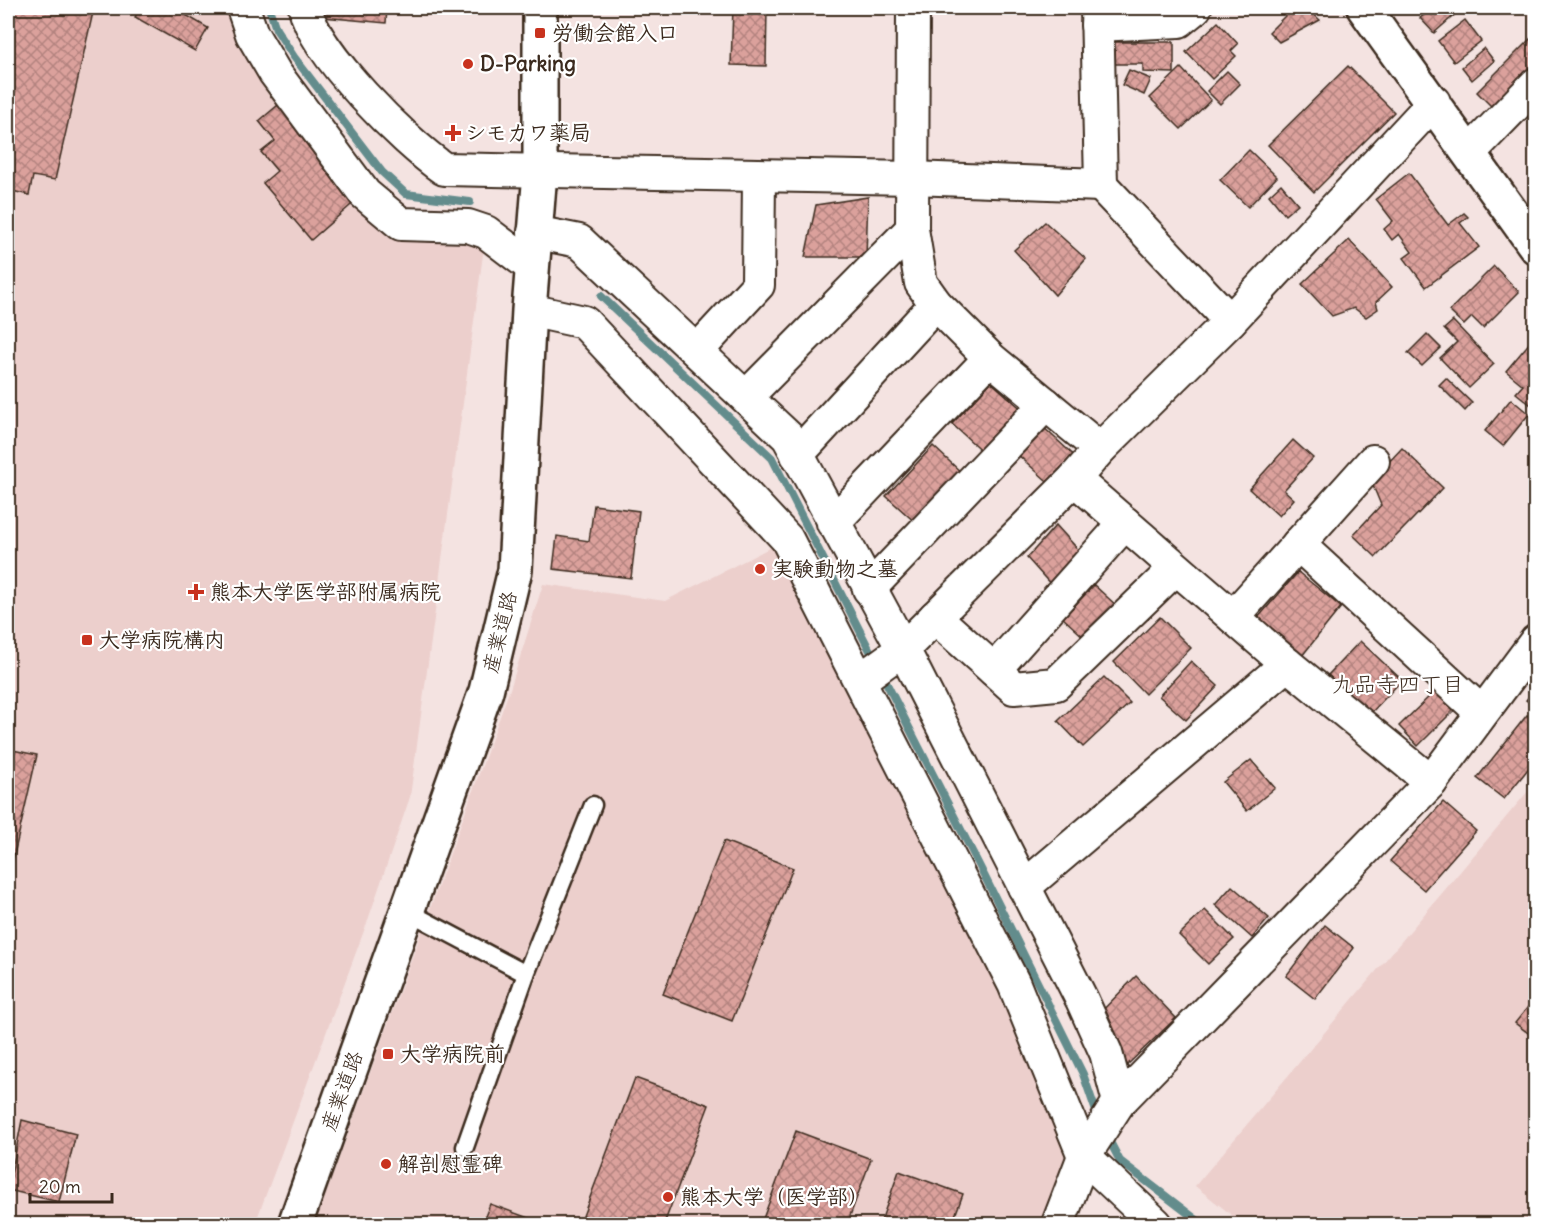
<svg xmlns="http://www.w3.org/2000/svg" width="1543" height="1232" viewBox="0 0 1543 1232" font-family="Delius,'Klee One',sans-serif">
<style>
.built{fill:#eccfcc}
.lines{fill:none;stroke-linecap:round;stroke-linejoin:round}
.stream{stroke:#638c8c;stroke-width:8}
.building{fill:url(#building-cross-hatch);stroke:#3b2a1e;stroke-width:1.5}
.lane-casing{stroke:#3b2a1e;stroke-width:21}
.street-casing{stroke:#3b2a1e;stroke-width:36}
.secondary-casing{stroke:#3b2a1e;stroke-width:38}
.lane{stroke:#fff;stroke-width:16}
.street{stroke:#fff;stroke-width:32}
.secondary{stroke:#fff;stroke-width:33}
.poi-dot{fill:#c8321e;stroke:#fff;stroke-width:2}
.labels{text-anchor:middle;stroke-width:4.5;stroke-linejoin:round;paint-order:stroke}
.poi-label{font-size:21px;font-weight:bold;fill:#3b2a1e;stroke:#fff;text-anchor:start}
.street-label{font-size:21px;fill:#3b2a1e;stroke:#fff}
.neighbourhood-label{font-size:22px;fill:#3b2a1e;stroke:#fff}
</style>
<defs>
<pattern id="building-cross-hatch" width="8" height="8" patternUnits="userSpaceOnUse" patternTransform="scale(1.5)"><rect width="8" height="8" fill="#dba19c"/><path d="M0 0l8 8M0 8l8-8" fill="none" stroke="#b3837f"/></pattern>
</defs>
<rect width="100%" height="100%" fill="#f4e3e1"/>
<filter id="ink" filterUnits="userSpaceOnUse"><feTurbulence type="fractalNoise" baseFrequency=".0167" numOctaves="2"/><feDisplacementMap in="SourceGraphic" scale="12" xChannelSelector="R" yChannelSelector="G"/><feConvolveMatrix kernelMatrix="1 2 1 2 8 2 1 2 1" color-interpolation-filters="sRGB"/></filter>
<g filter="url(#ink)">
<g class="built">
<path d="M8 8H243L401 224 486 232 410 797 368 920 255 1224H8Z"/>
<path d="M787 539 1084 1156 1055 1224H315L510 689 543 584 665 601Z"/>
<path d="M1535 783V1224H1243L1195 1186Z"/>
</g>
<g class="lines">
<g class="stream">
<path d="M269 8 276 29 294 57 382 172 406 194 470 202"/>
<path d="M601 296 772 458 980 867 1083 1074 1099 1120"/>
<path d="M1106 1134 1120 1161 1202 1224"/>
</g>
</g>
<g class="building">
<path d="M8 8H94L55 180 33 176 29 195 8 190Z"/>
<path d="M140 8H174L208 28 195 51 135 17Z"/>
<path d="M310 8H387L386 23 312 16Z"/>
<path d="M733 8H767L766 66 731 65Z"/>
<path d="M1293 8H1307L1320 20 1279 42 1269 32Z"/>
<path d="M1432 8H1455L1459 11 1434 33 1420 18Z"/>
<path d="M1465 20 1481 41 1454 62 1438 41Z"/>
<path d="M1218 22 1238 44 1231 51 1236 56 1212 79 1186 52Z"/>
<path d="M1536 33V73L1497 112 1477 92Z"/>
<path d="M1113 42H1174V73L1143 72V64H1112Z"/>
<path d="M1484 48 1494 61 1472 80 1462 67Z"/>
<path d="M1348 66 1394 112 1314 192 1268 145Z"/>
<path d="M1181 68 1211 100 1181 129 1150 98Z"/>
<path d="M1129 70 1151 79 1144 95 1122 85Z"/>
<path d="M1227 71 1240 84 1220 104 1207 91Z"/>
<path d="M278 105 358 199 311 240 263 183 277 171 261 152 275 141 259 121Z"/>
<path d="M1249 150 1277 177 1248 207 1220 180Z"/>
<path d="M1409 173 1448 225 1464 213 1468 217 1460 223 1479 247 1426 287 1404 258 1412 252 1399 234 1392 240 1384 229 1393 221 1376 199Z"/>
<path d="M1281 184 1298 204 1285 215 1269 195Z"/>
<path d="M868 197 866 257H805L816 205Z"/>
<path d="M1045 222 1086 259 1055 295 1014 250Z"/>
<path d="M1349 240 1392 287 1376 302 1378 309 1366 317 1354 308 1332 316 1302 284Z"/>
<path d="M1494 266 1519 292 1483 328 1472 317 1464 325 1449 311Z"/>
<path d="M1453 321 1494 364 1469 388 1440 358 1457 342 1444 329Z"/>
<path d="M1427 334 1441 348 1422 366 1408 353Z"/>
<path d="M1536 335V400L1531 405 1516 393 1523 385 1506 371Z"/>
<path d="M1446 378 1472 403 1465 411 1439 385Z"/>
<path d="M991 382 1025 412 986 455 952 424Z"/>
<path d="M1511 399 1529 414 1503 446 1485 431Z"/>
<path d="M1042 426 1080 461 1056 489 1017 454Z"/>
<path d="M1293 440 1313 458 1284 490 1294 499 1279 516 1249 489Z"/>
<path d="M933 446 964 475 918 525 886 496Z"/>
<path d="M1402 448 1443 488 1376 557 1353 535 1381 505 1371 481Z"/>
<path d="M594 505 639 511 631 578 553 569 557 536 589 541Z"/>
<path d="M1056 525 1084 556 1052 586 1027 558Z"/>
<path d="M1298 572 1341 607 1302 656 1256 620Z"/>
<path d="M1094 585 1118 607 1087 640 1063 618Z"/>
<path d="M1160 617 1191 648 1145 694 1114 662Z"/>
<path d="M1360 641 1402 680 1370 714 1328 675Z"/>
<path d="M1191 661 1218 686 1186 720 1159 696Z"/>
<path d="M1104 677 1130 703 1083 747 1058 721Z"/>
<path d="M1536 688V707L1526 700Z"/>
<path d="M1435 691 1454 710 1418 746 1399 726Z"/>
<path d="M1527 715 1536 719V736L1533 739 1536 741V759L1504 799 1477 778Z"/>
<path d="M8 749 37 755 8 881Z"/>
<path d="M1251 760 1275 788 1247 811 1223 782Z"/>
<path d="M1443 802 1476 831 1424 890 1390 861Z"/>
<path d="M724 841 793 868 732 1021 663 994Z"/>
<path d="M1232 886 1269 918 1252 938 1215 905Z"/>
<path d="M1205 910 1234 939 1208 964 1179 935Z"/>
<path d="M1325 925 1354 948 1315 999 1286 976Z"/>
<path d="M1136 976 1176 1018 1125 1067 1099 1014Z"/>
<path d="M1536 997V1039L1515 1023Z"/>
<path d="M635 1078 709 1105 664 1224H606L583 1216Z"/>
<path d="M22 1120 76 1134 59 1202 8 1190Z"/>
<path d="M796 1131 871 1159 847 1224H761Z"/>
<path d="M899 1171 963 1194 952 1224H880Z"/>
<path d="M490 1204 545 1224H482Z"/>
</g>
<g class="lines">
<g class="lane-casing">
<g id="lane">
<path d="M407 911 526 974 593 805"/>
<path d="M465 1147 526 974"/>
</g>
</g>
<g class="street-casing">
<g id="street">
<path d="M243 8 252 34 275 73 365 194 401 224 468 226 486 232 532 267"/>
<path d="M305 8C316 55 404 141 444 169L912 178 1101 185"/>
<path d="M913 8 912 229 921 283 936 304 990 358 1100 449"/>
<path d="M1097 8 1101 185 1230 321"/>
<path d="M1097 25 1179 21 1195 8"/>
<path d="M1469 153 1536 84"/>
<path d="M534 232 579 241 788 437 903 649 1082 1000 1106 1053 1119 1102"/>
<path d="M529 310 584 322 787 539 1014 984 1084 1156 1156 1224"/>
<path d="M697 351 758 285 759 176"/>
<path d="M746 397 912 229"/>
<path d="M797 455 936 304"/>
<path d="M1074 479 1287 664 1431 782"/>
<path d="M833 523 990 358"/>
<path d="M1298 544 1481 712"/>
<path d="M869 589 1046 404"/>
<path d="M935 617 1014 688 1056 684 1176 568"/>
<path d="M1233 617 1373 461"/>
<path d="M994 670 1125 523"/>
<path d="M860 680 903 649 1074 479 1100 449 1230 321 1434 102"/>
<path d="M1024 887 1287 664"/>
<path d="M1058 1224 1084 1156 1119 1102 1431 782 1536 641"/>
</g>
</g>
<g class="secondary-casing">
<g id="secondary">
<path d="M1364 8 1536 247"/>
<path d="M295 1224 486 691 515 570 529 310 540 172V8"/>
</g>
</g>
<use href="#lane" class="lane"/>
<use href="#street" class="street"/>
<use href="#secondary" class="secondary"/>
</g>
</g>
<g class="poi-dot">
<rect x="534" y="27" width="12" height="12" rx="3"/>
<circle cx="468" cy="64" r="6"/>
<path d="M450 124h6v6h6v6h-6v6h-6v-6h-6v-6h6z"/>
<circle cx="760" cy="569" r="6"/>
<path d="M193 583h6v6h6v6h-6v6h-6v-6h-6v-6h6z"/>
<rect x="81" y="634" width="12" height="12" rx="3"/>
<rect x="382" y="1048" width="12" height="12" rx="3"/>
<circle cx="386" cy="1164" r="6"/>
<circle cx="668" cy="1197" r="6"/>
</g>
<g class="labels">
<g class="poi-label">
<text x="552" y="40">労働会館入口</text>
<text x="480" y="71">D-Parking</text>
<text x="465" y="140">シモカワ薬局</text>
<text x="772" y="576">実験動物之墓</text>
<text x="210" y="599">熊本大学医学部附属病院</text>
<text x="99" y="647">大学病院構内</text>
<text x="400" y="1061">大学病院前</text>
<text x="398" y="1171">解剖慰霊碑</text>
<text x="680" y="1204">熊本大学（医学部）</text>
</g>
<g class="street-label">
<text transform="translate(500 632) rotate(-76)" y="7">産業道路</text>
<text transform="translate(342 1091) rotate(-70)" y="7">産業道路</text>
</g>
<g class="neighbourhood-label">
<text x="1398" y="692">九品寺四丁目</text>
</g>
</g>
<rect width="1543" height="1232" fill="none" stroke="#fff" stroke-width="30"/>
<rect x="15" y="15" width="1513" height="1202" fill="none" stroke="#3b2a1e" stroke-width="2" filter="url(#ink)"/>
<path d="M30 1193v9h82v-9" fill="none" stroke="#3b2a1e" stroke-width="3"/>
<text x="39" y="1193" font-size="18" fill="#3b2a1e" stroke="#ffffff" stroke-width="4.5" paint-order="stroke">20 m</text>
</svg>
